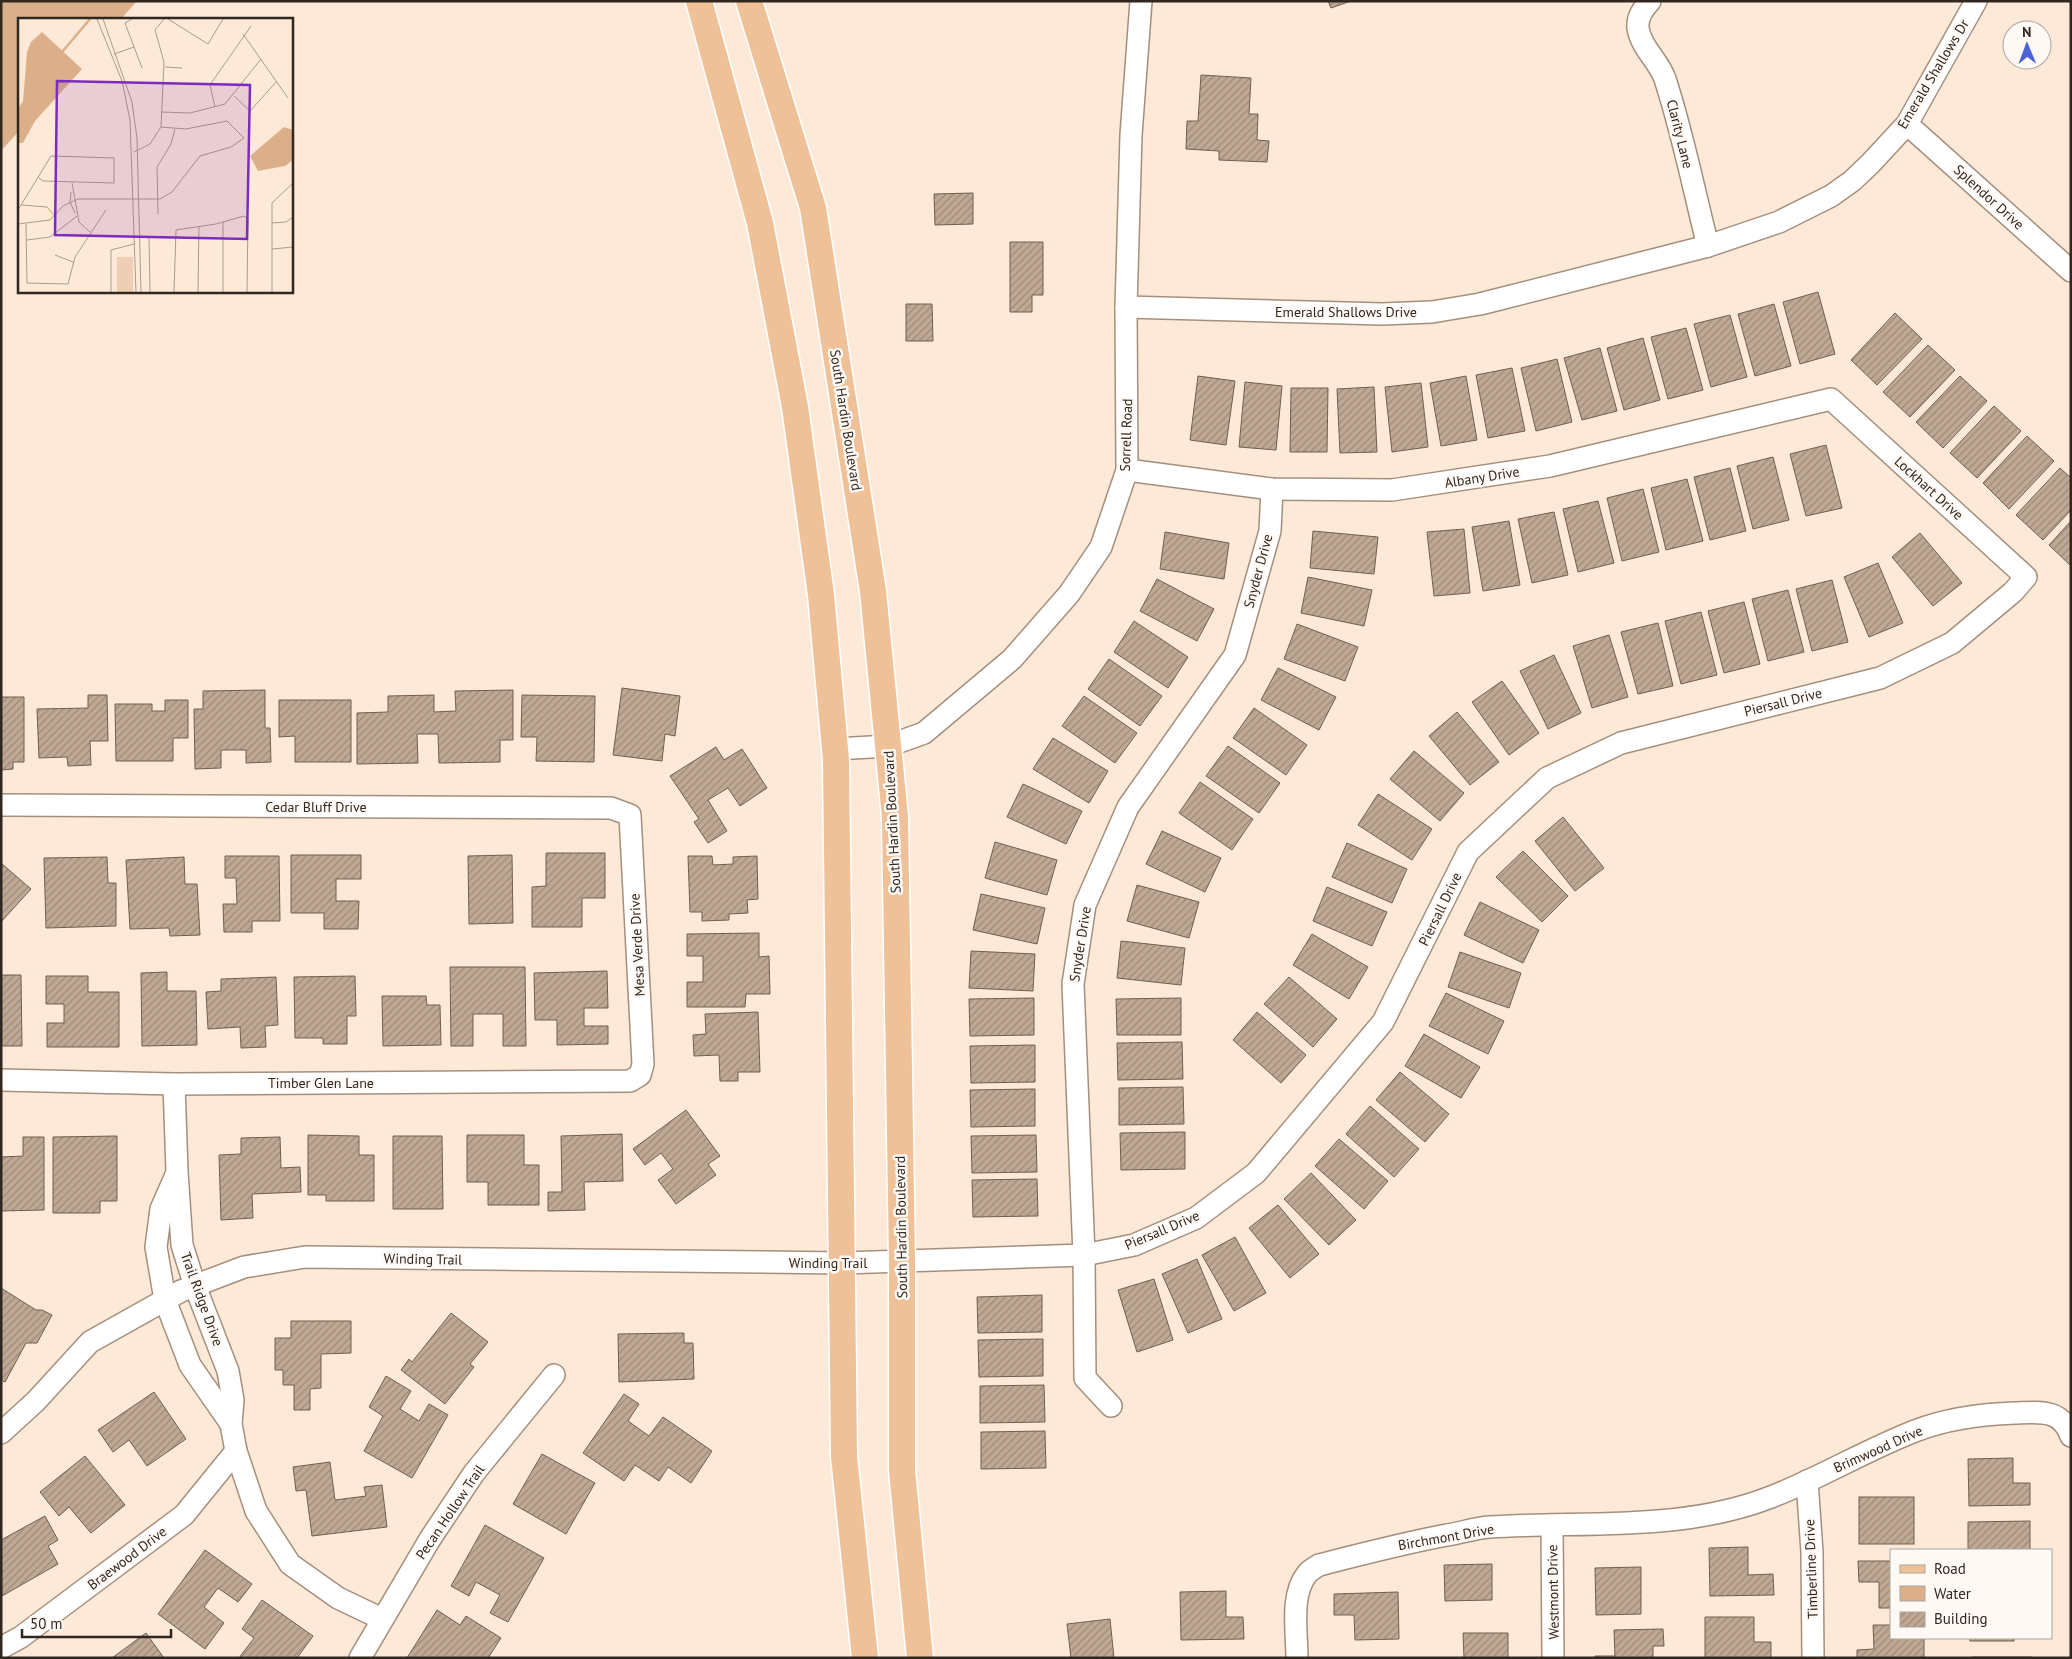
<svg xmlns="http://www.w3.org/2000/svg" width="2072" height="1659" viewBox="0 0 2072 1659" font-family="'PT Sans',sans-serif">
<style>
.water{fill:#dcaf8b}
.building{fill:url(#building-hatch);stroke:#735e4c}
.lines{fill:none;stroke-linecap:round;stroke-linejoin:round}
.minor-casing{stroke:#a68e7c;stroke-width:24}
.major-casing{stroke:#fff;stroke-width:29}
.minor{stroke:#fff;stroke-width:21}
.major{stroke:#efc198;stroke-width:26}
.labels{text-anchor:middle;stroke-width:5;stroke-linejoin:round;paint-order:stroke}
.street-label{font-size:14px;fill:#30271f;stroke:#fef9f5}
.inset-river{fill:none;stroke:#dcaf8b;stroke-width:2.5}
.inset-road{fill:none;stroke:#ab9b8e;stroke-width:1}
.view{fill:#7b2cbf;fill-opacity:0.15;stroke:#7b2cbf;stroke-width:2.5}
.inset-edge{fill:none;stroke:#30271f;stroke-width:2.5}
</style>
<defs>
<pattern id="building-hatch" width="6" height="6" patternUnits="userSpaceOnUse" patternTransform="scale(1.25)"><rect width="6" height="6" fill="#c0a895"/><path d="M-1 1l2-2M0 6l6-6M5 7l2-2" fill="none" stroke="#9c8979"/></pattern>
</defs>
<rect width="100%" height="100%" fill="#fde9d8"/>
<path class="water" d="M1 1H137L121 19H19V131L1 151Z"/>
<g class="building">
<path d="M1328 1H1351L1331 8Z"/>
<path d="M1201 75 1251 78 1249 114H1258L1257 140 1269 141 1267 162 1219 160V151L1186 149 1187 121H1198Z"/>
<path d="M973 193V224L935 225 934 194Z"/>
<path d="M1010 242H1043V295H1032V312H1010Z"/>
<path d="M1818 292 1835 354 1800 364 1783 302Z"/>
<path d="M906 304H932L933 341H906Z"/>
<path d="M1774 304 1791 366 1755 376 1738 314Z"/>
<path d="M1895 313 1922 339 1877 385 1851 360Z"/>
<path d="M1730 315 1747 377 1711 387 1694 324Z"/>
<path d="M1686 328 1703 390 1668 399 1651 337Z"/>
<path d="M1643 338 1660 400 1624 410 1607 348Z"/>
<path d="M1928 345 1955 370 1910 417 1883 392Z"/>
<path d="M1600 348 1617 411 1582 420 1564 358Z"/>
<path d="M1557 359 1572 422 1536 431 1521 368Z"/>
<path d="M1512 368 1525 431 1488 438 1476 375Z"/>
<path d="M1198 376 1235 381 1226 445 1190 440Z"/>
<path d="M1466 376 1477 440 1441 446 1430 383Z"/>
<path d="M1960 376 1987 401 1943 448 1916 422Z"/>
<path d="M1245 382 1282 386 1276 450 1239 447Z"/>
<path d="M1421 383 1428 447 1392 452 1385 387Z"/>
<path d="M1374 387 1377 452 1340 453 1337 389Z"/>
<path d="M1291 388H1328L1327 452H1290Z"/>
<path d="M1994 406 2021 431 1977 478 1950 453Z"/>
<path d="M2027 436 2054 461 2009 509 1983 483Z"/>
<path d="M1826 445 1842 508 1806 516 1790 454Z"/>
<path d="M1773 457 1789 520 1753 529 1737 466Z"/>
<path d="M1730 468 1746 531 1710 540 1694 477Z"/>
<path d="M2060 468 2071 478V510L2043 540 2016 515Z"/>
<path d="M1687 479 1703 541 1666 550 1651 488Z"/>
<path d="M1643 489 1659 552 1622 561 1607 498Z"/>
<path d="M1598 501 1614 563 1578 572 1563 509Z"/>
<path d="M1554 512 1568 575 1532 583 1518 519Z"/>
<path d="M1509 521 1520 585 1483 591 1472 527Z"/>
<path d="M2071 521V566L2049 545Z"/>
<path d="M1464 529 1470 593 1434 596 1427 532Z"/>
<path d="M1313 531 1378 537 1374 574 1310 568Z"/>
<path d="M1165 532 1229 543 1224 579 1160 569Z"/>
<path d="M1920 533 1962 583 1933 606 1892 557Z"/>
<path d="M1878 563 1903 623 1869 637 1844 577Z"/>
<path d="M1308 577 1372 590 1364 626 1301 613Z"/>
<path d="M1157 579 1214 609 1197 641 1140 611Z"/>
<path d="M1832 580 1848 642 1812 651 1796 589Z"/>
<path d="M1788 590 1804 652 1768 661 1752 599Z"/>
<path d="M1744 602 1760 664 1724 673 1708 611Z"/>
<path d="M1701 612 1717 675 1681 684 1665 621Z"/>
<path d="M1134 621 1188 657 1168 688 1114 652Z"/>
<path d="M1658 623 1673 686 1638 694 1621 632Z"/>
<path d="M1297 624 1358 647 1345 681 1284 659Z"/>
<path d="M1609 635 1628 697 1592 708 1573 646Z"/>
<path d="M1554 655 1581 713 1548 729 1520 671Z"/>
<path d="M1109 659 1162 696 1140 726 1088 689Z"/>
<path d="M1278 668 1336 697 1319 730 1261 700Z"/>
<path d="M1502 681 1539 733 1509 755 1472 702Z"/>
<path d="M622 688 680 696 675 736 665 734 662 761 613 755Z"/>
<path d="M265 690V728H270L271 762 246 763V750H221V768L195 769 194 709H203V691Z"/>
<path d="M513 690V740H500V762L439 763 438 734H417L418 763 357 764V713L388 712V696L434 695V712L456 711 455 691Z"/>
<path d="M88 695H107L108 741H90L91 765 68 766 67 757 39 758 37 709 88 708Z"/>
<path d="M522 695 595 696 594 762 536 761 537 737H521Z"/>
<path d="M1084 696 1137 733 1115 763 1062 726Z"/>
<path d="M1 697H24V762H13V769L1 770Z"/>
<path d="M165 700H188V738H173V761H116L115 704H152V711H165Z"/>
<path d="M279 700H351V762H295V736L279 737Z"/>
<path d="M1254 708 1307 745 1286 775 1233 738Z"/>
<path d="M1457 712 1499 762 1470 785 1429 736Z"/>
<path d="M1053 738 1108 771 1089 803 1033 769Z"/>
<path d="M1228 746 1280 783 1259 813 1206 776Z"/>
<path d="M716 747 724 760 742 749 767 788 740 806 728 788 708 800 727 831 708 843 694 822 699 819 670 776Z"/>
<path d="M1414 751 1464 793 1440 821 1390 779Z"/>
<path d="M1200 782 1253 819 1232 850 1179 813Z"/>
<path d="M1023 784 1082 811 1066 844 1007 817Z"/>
<path d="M1378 794 1432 829 1412 860 1358 825Z"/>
<path d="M1563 817 1604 868 1575 891 1535 841Z"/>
<path d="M1162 831 1221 858 1205 892 1146 864Z"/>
<path d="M995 842 1057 860 1047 895 985 878Z"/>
<path d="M1347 843 1407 869 1392 903 1332 877Z"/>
<path d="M1523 851 1568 896 1542 922 1496 877Z"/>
<path d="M546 853H605V898H582V927H532V887L546 886Z"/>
<path d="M291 855H361V879H336V901H359L358 929H324V913H291Z"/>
<path d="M512 855 513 923 469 924 468 856Z"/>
<path d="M225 856H279L280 921H252V932H224L223 904H237L236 878H225Z"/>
<path d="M688 856H712L713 865 733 864V857L757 856 758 899 747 900 748 913 729 914V920L702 921V912H690Z"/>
<path d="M107 857 108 883H116V926L46 928 44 858Z"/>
<path d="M184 857 185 884H197L200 935 170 936 169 928 130 929 126 860Z"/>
<path d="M1 863 31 889 1 922Z"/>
<path d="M1137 885 1199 902 1189 938 1127 921Z"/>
<path d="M1327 887 1387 912 1372 946 1313 921Z"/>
<path d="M981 894 1045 908 1037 944 973 930Z"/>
<path d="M1480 902 1539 930 1523 963 1464 935Z"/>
<path d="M759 933V957L769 956 770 994H746L745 1007H687V982H703V956H687V934Z"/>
<path d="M1312 934 1368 967 1349 999 1293 965Z"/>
<path d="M1121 941 1185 948 1181 985 1117 978Z"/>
<path d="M971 951 1035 954 1033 991 969 988Z"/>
<path d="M1460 952 1521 973 1509 1008 1448 987Z"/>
<path d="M450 967H525L526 1046H503V1014H473V1046H451Z"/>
<path d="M607 971 608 1008H584V1026H608V1044L557 1045V1020H535L534 973Z"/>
<path d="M167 972V991H196L197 1045 142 1046 141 973Z"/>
<path d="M1 975H21L22 1046H1Z"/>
<path d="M46 976H88V992H119V1047H47V1023H64V1004H46Z"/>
<path d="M355 976 356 1016H347V1044H323V1038H295L294 977Z"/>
<path d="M276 977 278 1025 265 1026 266 1047 241 1048 240 1027 208 1029 206 992 221 991V979Z"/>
<path d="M1289 977 1337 1019 1313 1047 1264 1004Z"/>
<path d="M1446 993 1504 1021 1488 1054 1429 1026Z"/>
<path d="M382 996H426L427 1005H440L441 1045 383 1046Z"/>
<path d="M1034 998V1035L970 1036 969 999Z"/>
<path d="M1181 998V1035H1117L1116 999Z"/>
<path d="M758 1012 760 1072H738V1081H720L719 1055 694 1056 693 1035 706 1034 705 1014Z"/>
<path d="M1257 1012 1306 1055 1281 1083 1233 1040Z"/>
<path d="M1424 1034 1480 1067 1461 1098 1405 1066Z"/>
<path d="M1182 1042 1183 1079 1118 1080 1117 1043Z"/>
<path d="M1035 1045V1082L971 1083 970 1046Z"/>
<path d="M1400 1072 1449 1114 1425 1142 1376 1100Z"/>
<path d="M1183 1087 1184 1124 1119 1125V1088Z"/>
<path d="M1035 1089V1126L971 1127 970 1090Z"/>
<path d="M1370 1106 1419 1149 1394 1177 1346 1134Z"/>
<path d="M686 1110 720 1156 708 1164 716 1175 676 1204 658 1180 673 1169 661 1153 645 1165 633 1149Z"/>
<path d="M1185 1132V1169L1121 1170 1120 1133Z"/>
<path d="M622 1134 623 1181 584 1182 585 1210 548 1211V1192H562L561 1136Z"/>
<path d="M308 1135 359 1136V1155H374V1201H326V1195H308Z"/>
<path d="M467 1135H524V1165H539V1205H488V1182H467Z"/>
<path d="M1036 1135 1037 1172 972 1173 971 1136Z"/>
<path d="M117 1136V1201H100V1213H53V1137Z"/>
<path d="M393 1136H442L443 1209H393Z"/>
<path d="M23 1137H44V1210L1 1211V1157L23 1156Z"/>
<path d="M280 1137 281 1168 300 1167 301 1192 252 1194 253 1218 221 1220 219 1155 241 1154V1138Z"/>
<path d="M1339 1139 1388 1181 1364 1209 1315 1166Z"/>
<path d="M1311 1173 1356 1220 1329 1245 1284 1199Z"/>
<path d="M1037 1179 1038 1216 973 1217 972 1180Z"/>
<path d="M1278 1205 1319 1254 1290 1278 1249 1228Z"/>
<path d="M1235 1237 1266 1293 1234 1311 1202 1255Z"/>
<path d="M1197 1259 1222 1319 1188 1333 1162 1274Z"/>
<path d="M1154 1279 1173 1340 1137 1352 1118 1290Z"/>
<path d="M1 1288 36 1310H42L52 1315 37 1343H26L5 1382 1 1380Z"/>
<path d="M1042 1295V1332L978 1333 977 1297Z"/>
<path d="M451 1313 488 1342 470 1364 474 1367 445 1404 401 1370 409 1359 412 1362Z"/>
<path d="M291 1321H351V1353L321 1354V1388L310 1389V1410H294V1385H283V1370H275V1338H291Z"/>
<path d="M684 1333V1343H693L694 1379 619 1382 618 1334Z"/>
<path d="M1043 1339V1376L979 1377 978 1340Z"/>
<path d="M386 1376 411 1391 400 1409 419 1421 429 1404 448 1415 412 1478 364 1451 383 1416 369 1407Z"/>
<path d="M1044 1385 1045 1422 980 1423V1386Z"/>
<path d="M154 1392 186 1439 147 1466 129 1440 113 1452 98 1430Z"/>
<path d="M624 1394 639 1404 628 1421 649 1436 663 1417 712 1451 691 1483 668 1467 659 1481 635 1465 624 1481 583 1453Z"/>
<path d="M1045 1431 1046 1468 981 1469V1432Z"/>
<path d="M542 1454 595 1483 566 1534 513 1504Z"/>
<path d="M85 1456 125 1505 91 1533 69 1507 59 1516 40 1492Z"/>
<path d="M2013 1458V1483H2030V1505L1969 1506 1968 1459Z"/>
<path d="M330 1462 335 1500 366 1496 364 1487 382 1485 387 1527 312 1536 306 1490 296 1491 293 1467Z"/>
<rect x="1859" y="1497" width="55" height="47"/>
<path d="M45 1516 58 1540 48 1546 58 1564 2 1596 1 1540Z"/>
<path d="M2030 1521V1550H1968V1522Z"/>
<path d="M485 1525 544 1558 508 1622 490 1613 500 1595 476 1582 469 1596 451 1586Z"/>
<path d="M1748 1547V1575L1773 1574 1774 1595 1710 1596 1709 1548Z"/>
<path d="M205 1550 252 1584 238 1602 218 1588 204 1607 224 1623 205 1649 158 1614Z"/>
<path d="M1858 1561H1891V1608H1879V1582H1859Z"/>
<path d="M1492 1564V1600L1445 1601 1444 1565Z"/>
<path d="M1641 1567V1614L1596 1615 1595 1568Z"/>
<path d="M1226 1591V1617H1243L1244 1639 1181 1640 1180 1592Z"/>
<path d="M1398 1592 1399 1639 1355 1640 1354 1615H1334V1594Z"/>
<path d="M262 1600 313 1636 297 1658H239L254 1638 242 1629Z"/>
<path d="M437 1610 460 1625 466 1616 501 1638 488 1658H407Z"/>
<path d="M1705 1617H1754V1642H1771V1658H1705Z"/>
<path d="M1110 1619 1114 1658H1071L1067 1624Z"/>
<path d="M1873 1625H1891V1638H1924V1658H1857V1650L1874 1649Z"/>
<path d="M1663 1629 1664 1646H1653V1658H1595V1656H1615L1614 1630Z"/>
<path d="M146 1633 164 1658H112Z"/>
<path d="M1463 1633H1508V1658H1464Z"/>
<rect x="1970" y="1638" width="44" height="3"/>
<rect x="1973" y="1657" width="58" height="1"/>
</g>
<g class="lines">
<g class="minor-casing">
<g id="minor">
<path d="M1650 1C1643 9 1637 17 1638 28 1641 48 1659 61 1665 79 1683 134 1694 191 1708 246"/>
<path d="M1907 124 2071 271"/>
<path d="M1126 307 1382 314 1432 312 1480 304 1708 246 1779 222 1831 196 1852 181 1870 164 1907 124 1976 1"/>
<path d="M836 749 888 746 924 733 1012 659 1069 594 1101 547 1127 470 1126 307 1131 135 1141 1"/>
<path d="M1 805 611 808 630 815 643 1064 640 1075 630 1081 174 1084 1 1080"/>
<path d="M174 1084 177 1172 182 1245 195 1286 228 1371 233 1400 231 1424 236 1451 256 1511 290 1564 338 1598 382 1619"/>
<path d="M176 1175 161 1209 156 1247 165 1300 190 1365 231 1424"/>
<path d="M1111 1406 1085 1378 1084 1255 1073 984 1085 905 1128 807 1235 655 1270 531 1272 489"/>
<path d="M1 1433 36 1401 90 1342 181 1291 244 1267 305 1257 843 1263 1084 1255 1134 1245 1196 1218 1256 1173 1383 1022 1468 852 1547 778 1621 743 1880 678 1952 643 2013 592 2026 577 1831 399 1550 466 1392 490 1272 489 1127 470"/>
<path d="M1807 1481 1812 1552 1813 1658"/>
<path d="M1552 1525 1553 1658"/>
<path d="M1 1648 21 1637 184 1515 236 1451"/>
<path d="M360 1658 430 1539 474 1473 554 1375"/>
<path d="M1297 1658C1297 1632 1290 1595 1307 1574 1310 1570 1316 1567 1319 1565 1362 1554 1404 1543 1447 1535 1461 1533 1475 1528 1489 1527 1583 1521 1682 1532 1771 1497 1820 1478 1866 1450 1915 1431 1946 1419 1982 1414 2015 1413 2041 1412 2061 1409 2071 1436"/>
</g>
</g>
<g class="major-casing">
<g id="major">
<path d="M699 1 760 223 795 407 821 595 836 760 844 1456 865 1658"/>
<path d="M749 1 813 208 873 591 895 817 902 1261V1470L920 1658"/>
</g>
</g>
<use href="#minor" class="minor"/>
<use href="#major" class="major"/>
</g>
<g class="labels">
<g class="street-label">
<text transform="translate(1933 74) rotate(-59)" y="5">Emerald Shallows Dr</text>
<text transform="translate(1680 134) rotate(76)" y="5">Clarity Lane</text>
<text transform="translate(1989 197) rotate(42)" y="5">Splendor Drive</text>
<text x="1346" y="317">Emerald Shallows Drive</text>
<text transform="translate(846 420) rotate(81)" y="5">South Hardin Boulevard</text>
<text transform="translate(1126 435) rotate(-88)" y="5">Sorrell Road</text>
<text transform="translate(1482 477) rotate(-9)" y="5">Albany Drive</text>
<text transform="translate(1929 488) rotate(42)" y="5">Lockhart Drive</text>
<text transform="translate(1258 571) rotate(-75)" y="5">Snyder Drive</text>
<text transform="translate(1783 702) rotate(-14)" y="5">Piersall Drive</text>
<text x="316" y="812">Cedar Bluff Drive</text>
<text transform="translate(892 822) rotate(-93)" y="5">South Hardin Boulevard</text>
<text transform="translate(1440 909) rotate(-64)" y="5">Piersall Drive</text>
<text transform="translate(1080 944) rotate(-81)" y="5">Snyder Drive</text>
<text transform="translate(637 945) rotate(-93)" y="5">Mesa Verde Drive</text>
<text x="321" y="1088">Timber Glen Lane</text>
<text transform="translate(901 1227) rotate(-91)" y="5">South Hardin Boulevard</text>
<text transform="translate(1162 1230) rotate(-23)" y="5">Piersall Drive</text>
<text transform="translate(423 1259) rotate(1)" y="5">Winding Trail</text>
<text x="828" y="1268">Winding Trail</text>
<text transform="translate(202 1299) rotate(70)" y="5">Trail Ridge Drive</text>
<text transform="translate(1878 1449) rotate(-24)" y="5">Brimwood Drive</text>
<text transform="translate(450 1512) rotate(-56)" y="5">Pecan Hollow Trail</text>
<text transform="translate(1446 1537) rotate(-10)" y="5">Birchmont Drive</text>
<text transform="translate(127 1558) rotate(-37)" y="5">Braewood Drive</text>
<text transform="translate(1811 1569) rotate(-92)" y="5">Timberline Drive</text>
<text transform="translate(1553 1592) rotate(-91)" y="5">Westmont Drive</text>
</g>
</g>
<g transform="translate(18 18)">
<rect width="275" height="275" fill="#fde9d8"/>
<path d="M99 239H115V274H99Z" fill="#eeceb4"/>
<path d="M24 14 64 51 17 103 5 125H0V91L5 83 9 34 13 24ZM266 109 275 112V142L267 148 240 153 232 138Z" fill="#dcaf8b"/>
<path class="inset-river" d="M44 34 72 1"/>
<path class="inset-road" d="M79 1 104 63 112 102 118 274M85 1 114 84 119 120 123 274M114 1 107 5 124 50M150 1 190 26 205 1M225 16 270 80M96 36 116 29M147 49 164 50M216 78 232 93 259 63M197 89 192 67 233 8M143 94 172 95 207 86 243 41M116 134 132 126 143 109 146 44 137 12 146 1M54 165 61 204 72 214M53 174 52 184 57 195M4 187 29 189 36 197M0 192 33 138 96 140V165L25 163 20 159M140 196 139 149 153 126 157 111M254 205 268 204 275 199M0 206 32 202 45 188 60 181H142L154 174 182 138 213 129 226 120 209 103 168 111 143 109M8 206 9 265 50 266 57 239 88 192M131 219 132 274M9 222 32 219 59 198M254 231 275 229M37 237 55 244M93 274V232L116 226M156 274 158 212 198 206 226 198 230 201 229 274M180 274 181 208M205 274V204M254 274V185L275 165"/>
<path class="view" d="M39 63 232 67 229 221 37 217Z"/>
<rect width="275" height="275" class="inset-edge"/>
</g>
<rect width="2072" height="1659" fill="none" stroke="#30271f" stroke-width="5"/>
<rect x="1890" y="1549" width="162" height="90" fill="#fef9f5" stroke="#aca59f"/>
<rect x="1900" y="1565" width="25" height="8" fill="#efc198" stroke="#aca59f"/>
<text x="1934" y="1574" font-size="15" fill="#30271f">Road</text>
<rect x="1900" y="1586" width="25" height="15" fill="#dcaf8b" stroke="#aca59f"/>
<text x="1934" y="1599" font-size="15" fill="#30271f">Water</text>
<rect x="1900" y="1612" width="25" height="15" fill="url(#building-hatch)" stroke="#aca59f"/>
<text x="1934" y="1624" font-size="15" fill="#30271f">Building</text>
<g transform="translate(2027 45) rotate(359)"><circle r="24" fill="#fef9f5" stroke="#aca59f"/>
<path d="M0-4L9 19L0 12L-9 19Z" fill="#4b62d7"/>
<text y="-8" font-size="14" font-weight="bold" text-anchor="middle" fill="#30271f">N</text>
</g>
<path d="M22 1629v8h149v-8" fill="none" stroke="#30271f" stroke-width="2.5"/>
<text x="30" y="1629" font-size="15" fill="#30271f" stroke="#fef9f5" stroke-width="4" paint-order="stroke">50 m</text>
</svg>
